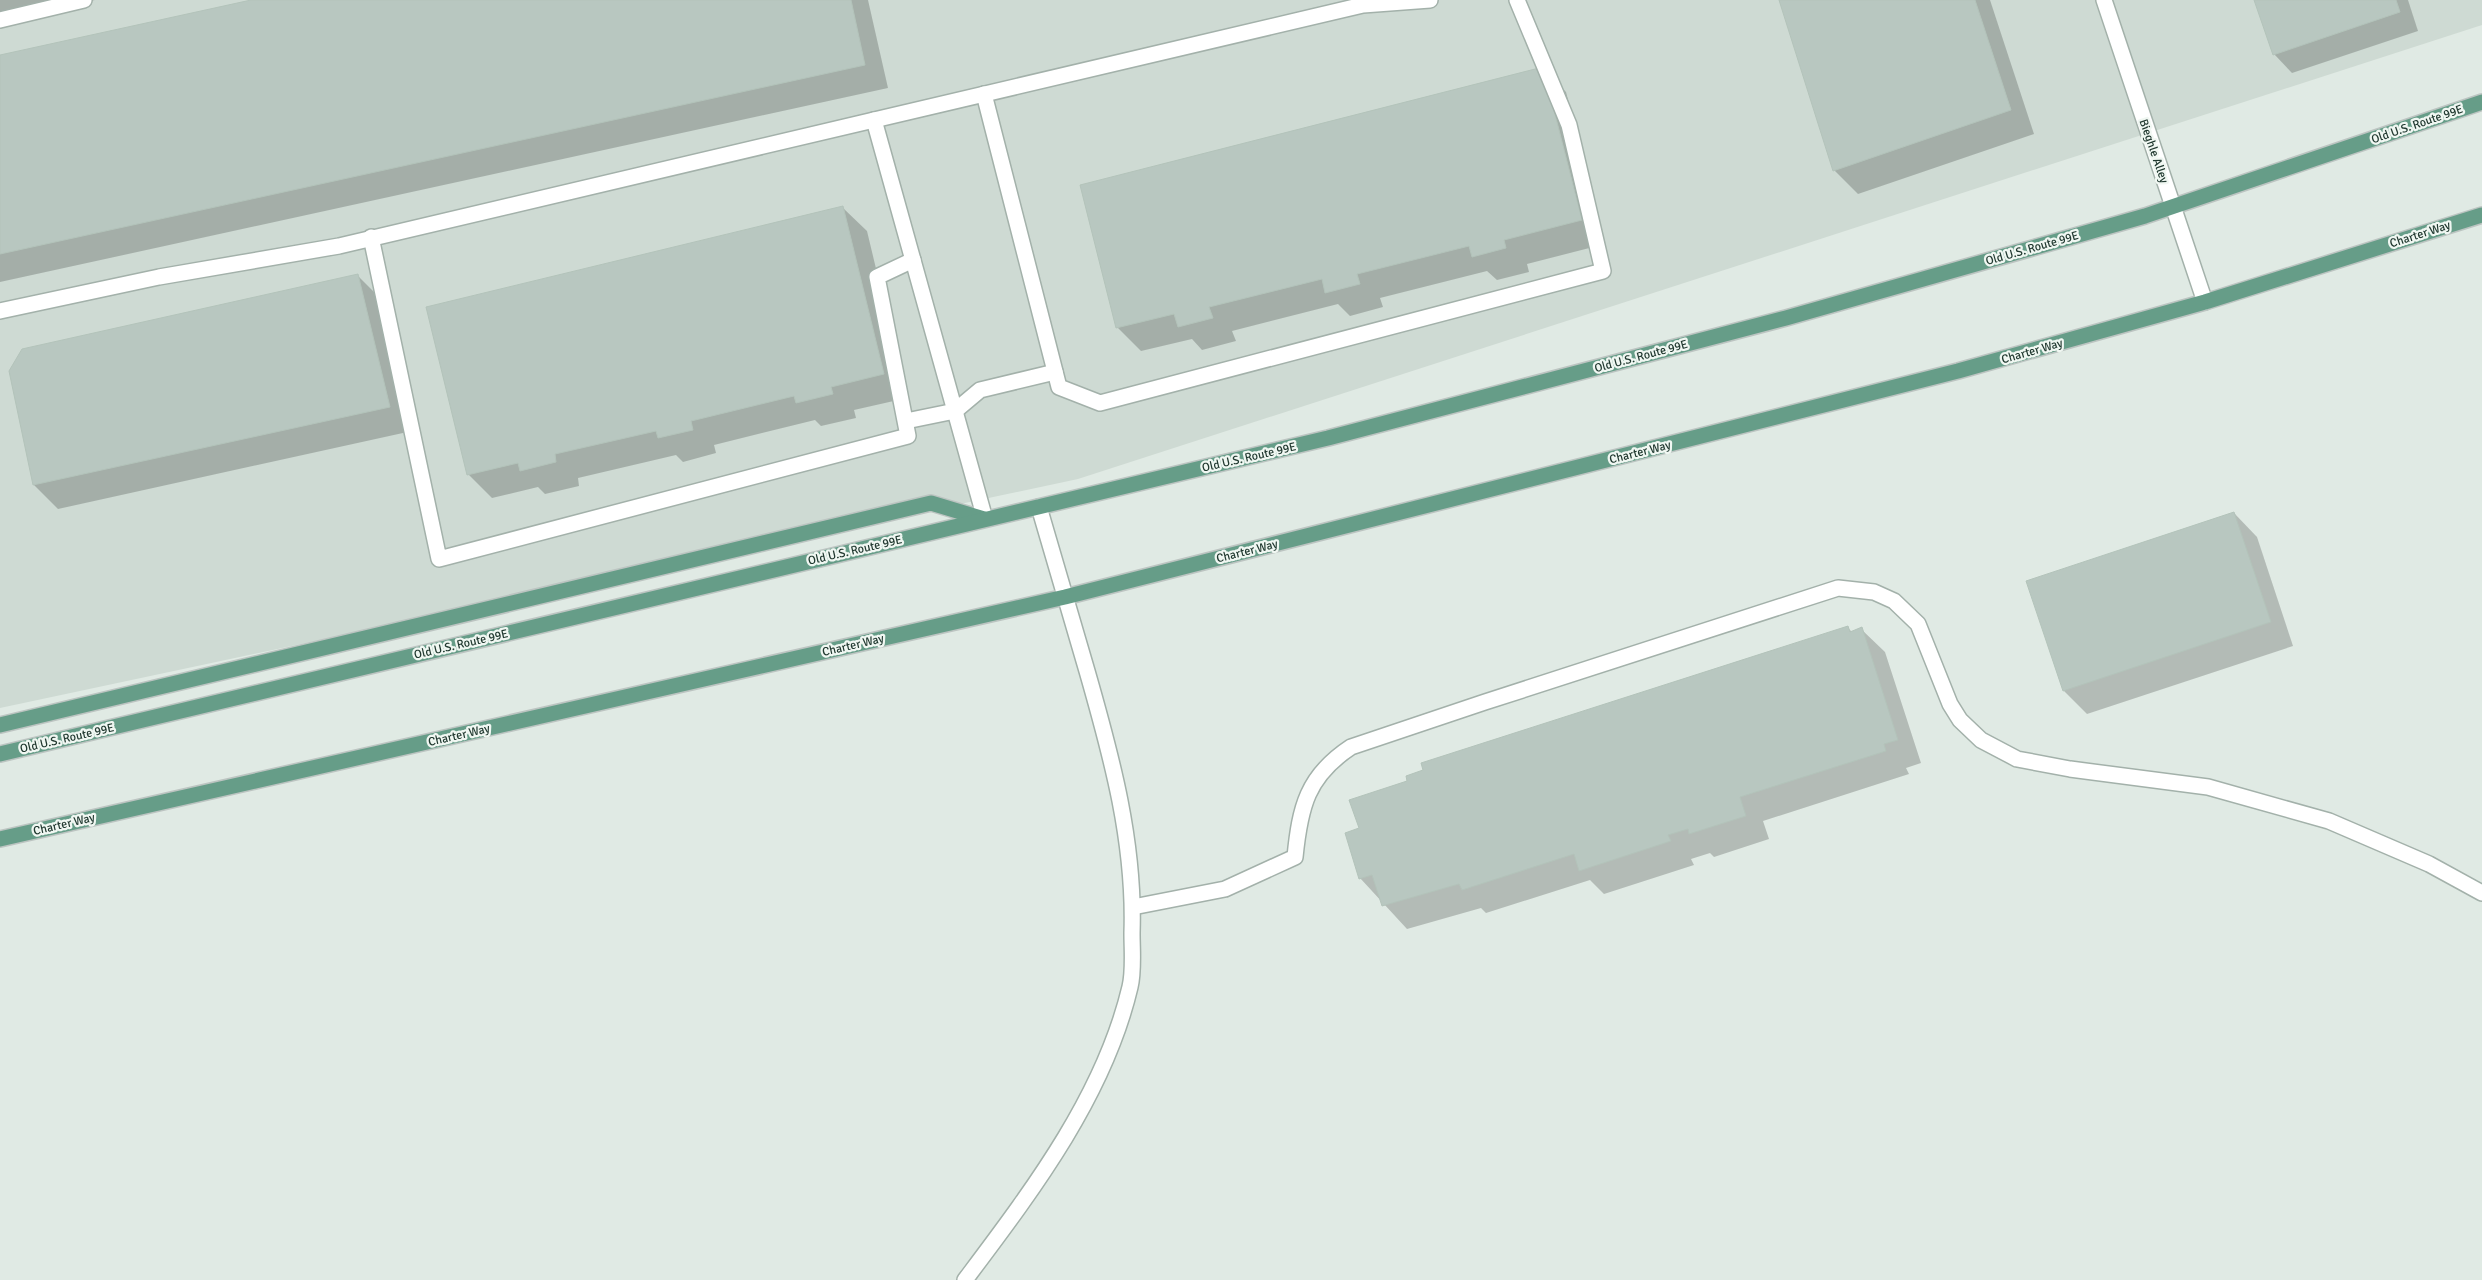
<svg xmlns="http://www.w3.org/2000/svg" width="2482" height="1280" viewBox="0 0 2482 1280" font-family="Signika,sans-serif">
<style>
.built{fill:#cedad3}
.shadow{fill:#0003}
.building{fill:#b8c7c0;stroke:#b3c3ba}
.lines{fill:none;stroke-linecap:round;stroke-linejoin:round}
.minor-casing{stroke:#a3b1aa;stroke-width:18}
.major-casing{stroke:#bcc4c1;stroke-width:18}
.minor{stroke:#fff;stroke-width:15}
.major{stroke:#669d88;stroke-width:15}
.labels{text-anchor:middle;stroke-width:4.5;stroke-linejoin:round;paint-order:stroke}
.street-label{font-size:12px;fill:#213930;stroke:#f0f7f2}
</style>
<rect width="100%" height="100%" fill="#e0eae4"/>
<path class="built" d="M0 0H2482V25L1078 479 0 708Z"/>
<g class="shadow">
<path d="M0 0H95L0 20Z"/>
<path d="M258 0H868L888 88 0 282V56Z"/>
<path d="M1780 0H1990L2034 134 1858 194 1834 170Z"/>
<path d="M2256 0H2408L2418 31 2292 73 2274 54Z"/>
<path d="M1542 68 1566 92 1605 244 1527 264 1529 272 1497 280 1487 271 1380 298 1383 307 1350 316 1338 304 1232 331 1236 341 1202 350 1192 339 1141 351 1117 327Z"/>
<path d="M843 208 867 231 907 398 854 410 856 418 821 426 815 420 714 445 716 453 683 462 676 455 578 478 579 486 545 494 538 487 492 498 468 474Z"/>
<path d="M357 275 381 299 412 431 58 509 34 485 10 372Z"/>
<path d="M2234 513 2257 537 2293 646 2087 714 2064 691Z"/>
<path d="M1847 627 1852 632 1861 629 1885 652 1921 763 1906 768 1909 774 1763 821 1769 839 1714 857 1710 853 1691 859 1694 865 1604 894 1590 880 1486 913 1481 908 1407 929 1360 878Z"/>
</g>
<g class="building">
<path d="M251 0H851L865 65 0 254V55Z"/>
<path d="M1779 0H1975L2011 110 1833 171Z"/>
<path d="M2254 0H2396L2400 12 2273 55Z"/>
<path d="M1543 67 1582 220 1504 240 1506 248 1472 257 1469 246 1357 274 1360 284 1325 293 1322 279 1209 307 1213 318 1178 327 1174 314 1116 328 1080 185Z"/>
<path d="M843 206 884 374 831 387 833 394 796 403 794 396 691 421 693 430 658 438 656 431 555 454 556 462 520 471 518 463 467 475 426 307Z"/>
<path d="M358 274 390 407 33 485 9 371 22 349Z"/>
<path d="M2234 512 2271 622 2063 691 2026 581Z"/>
<path d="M1848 626 1850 632 1862 627 1898 740 1884 744 1886 751 1740 797 1746 816 1689 834 1688 829 1668 835 1671 841 1579 871 1574 854 1462 890 1459 884 1382 906 1372 875 1359 879 1345 833 1359 828 1349 800 1407 781 1406 776 1423 770 1421 763Z"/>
</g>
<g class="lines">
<g class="minor-casing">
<g id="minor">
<path d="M2104 0 2205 302"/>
<path d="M0 20 84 0"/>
<path d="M984 94 1059 387 1100 403 1603 271 1569 125 1517 0"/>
<path d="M371 237 439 559 908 436 877 277 913 260"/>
<path d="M0 311 159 277 339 246 874 120"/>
<path d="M906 421 955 411 980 390 1055 372"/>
<path d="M985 519 874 120 1363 5 1430 0"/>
<path d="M1133 907 1225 889 1295 857C1300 807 1307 776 1351 747L1485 702 1838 588 1874 592 1894 601 1918 624 1950 704 1960 720 1981 740 2017 759 2070 769 2208 787 2329 821 2429 864 2482 893"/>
<path d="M965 1280C1031 1192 1104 1097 1130 987 1134 971 1132 951 1132 933 1135 843 1112 758 1087 671 1071 616 1055 562 1039 507"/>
</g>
</g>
<g class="major-casing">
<g id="major">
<path d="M0 725 931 503 984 519"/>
<path d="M0 754 1328 438 1786 318 2145 216 2482 102"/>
<path d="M0 839 1065 597 1958 371 2205 302 2482 215"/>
</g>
</g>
<use href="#minor" class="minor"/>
<use href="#major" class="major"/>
</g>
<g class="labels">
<g class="street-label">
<text transform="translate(2417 124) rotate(-19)" y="4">Old U.S. Route 99E</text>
<text transform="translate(2154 151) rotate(71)" y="4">Bieghle Alley</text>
<text transform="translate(2420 234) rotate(-18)" y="4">Charter Way</text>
<text transform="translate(2032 248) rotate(-16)" y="4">Old U.S. Route 99E</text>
<text transform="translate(2032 351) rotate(-16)" y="4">Charter Way</text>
<text transform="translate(1641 356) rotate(-15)" y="4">Old U.S. Route 99E</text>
<text transform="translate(1640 452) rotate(-14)" y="4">Charter Way</text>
<text transform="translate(1249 457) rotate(-13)" y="4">Old U.S. Route 99E</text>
<text transform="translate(855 550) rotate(-13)" y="4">Old U.S. Route 99E</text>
<text transform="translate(1247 551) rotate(-14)" y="4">Charter Way</text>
<text transform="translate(461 644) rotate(-13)" y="4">Old U.S. Route 99E</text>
<text transform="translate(853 645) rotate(-13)" y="4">Charter Way</text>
<text transform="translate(459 735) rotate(-13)" y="4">Charter Way</text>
<text transform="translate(67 738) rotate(-13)" y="4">Old U.S. Route 99E</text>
<text transform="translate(64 824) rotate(-13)" y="4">Charter Way</text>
</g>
</g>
</svg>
